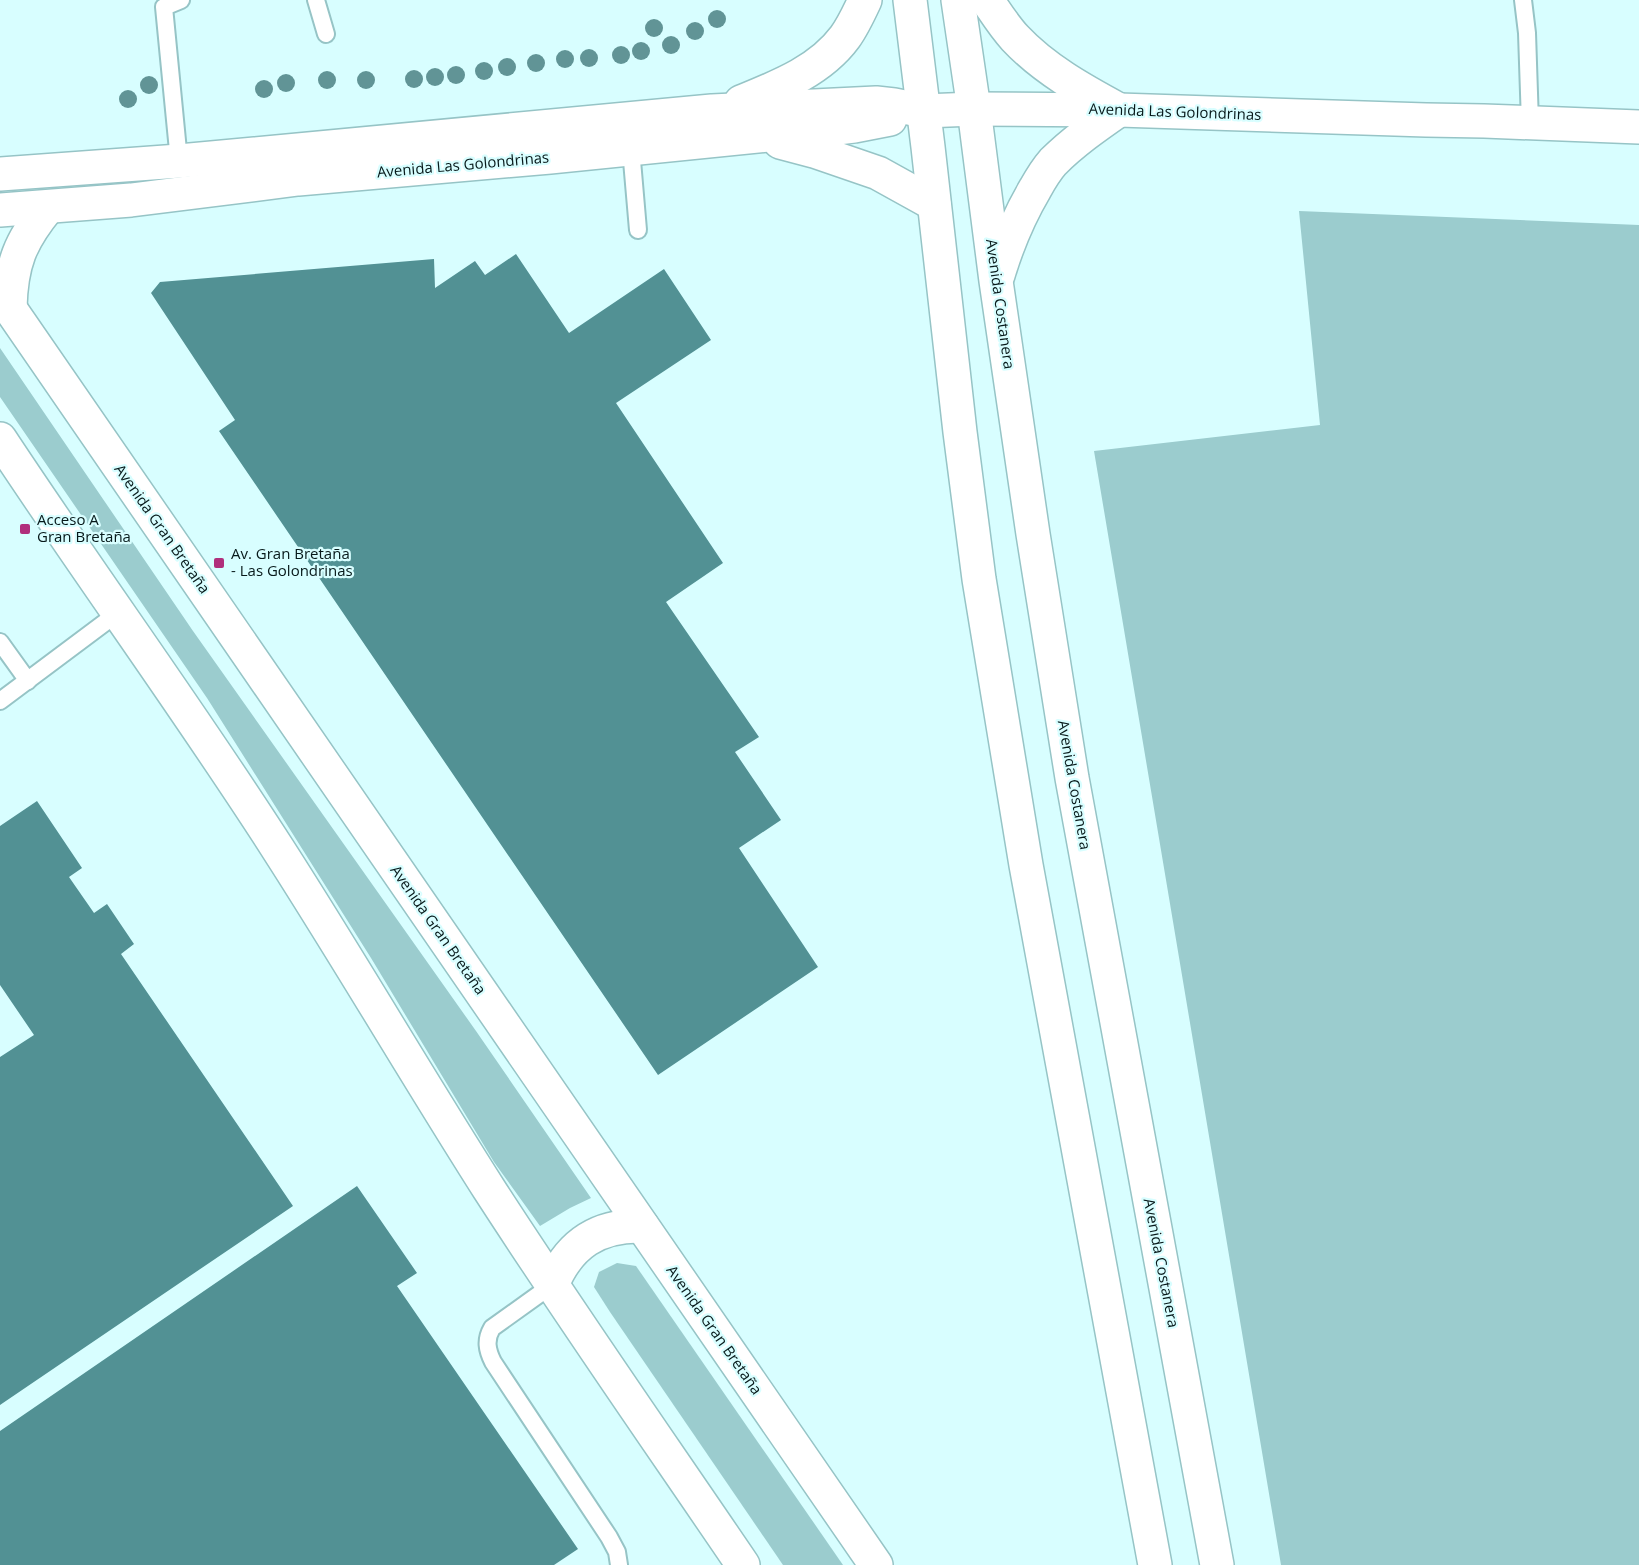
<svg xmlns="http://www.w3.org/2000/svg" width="1639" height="1565" viewBox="0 0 1639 1565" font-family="'Open Sans',sans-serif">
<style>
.green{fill:#9bccce}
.building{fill:#529194}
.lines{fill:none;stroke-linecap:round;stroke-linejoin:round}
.service-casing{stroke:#96c4c6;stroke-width:20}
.tertiary-casing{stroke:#96c4c6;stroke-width:36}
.primary-casing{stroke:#96c4c6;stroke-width:36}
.service{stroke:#fff;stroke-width:16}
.tertiary{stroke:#fff;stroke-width:33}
.primary{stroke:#fff;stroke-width:33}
.tree{fill:#619496}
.poi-dot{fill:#b02f7c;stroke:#d8feff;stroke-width:2}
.labels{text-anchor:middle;stroke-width:4.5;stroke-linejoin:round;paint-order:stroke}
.street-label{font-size:15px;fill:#07191a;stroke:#d8feff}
.poi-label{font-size:15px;fill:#07191a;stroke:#d8feff;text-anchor:start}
</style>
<rect width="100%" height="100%" fill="#d8feff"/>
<g class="green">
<path d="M1299 211 1639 225V1565H1281L1094 451 1320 425Z"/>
<path d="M0 348 193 631 476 1031 591 1198 570 1208 540 1226 494 1162 371 958 207 698 0 397Z"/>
<path d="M617 1263 636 1266 843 1565H783L610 1312 594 1287 599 1272Z"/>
</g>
<g class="building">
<path d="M516 254 569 333 664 269 711 340 616 403 723 563 666 602 759 737 735 752 781 820 739 848 818 967 658 1075 219 431 235 420 151 293 160 282 434 259 435 288 475 261 485 275Z"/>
<path d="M37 801 82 868 69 877 94 913 107 904 134 944 121 954 293 1206 0 1405V1057L34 1035 0 985V826Z"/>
<path d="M357 1186 417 1273 397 1286 578 1549 554 1565H0V1431Z"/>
</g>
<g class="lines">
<g class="service-casing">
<g id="service">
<path d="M316 0 326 34"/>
<path d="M1523 0 1527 33 1530 123"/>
<path d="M631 149 638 230"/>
<path d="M179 161 164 7 181 0"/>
<path d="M0 642 28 681"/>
<path d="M0 701 119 612"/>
<path d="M552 1285 492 1328C485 1340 487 1350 493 1362L609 1537 617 1552 619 1565"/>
</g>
</g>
<g class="tertiary-casing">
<path id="tertiary" d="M974 109 1119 110 1426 120 1484 121 1639 127"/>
</g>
<g class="primary-casing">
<g id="primary">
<path d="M910 0 928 147 960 432 979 579 1026 865 1155 1565"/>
<path d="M958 0 974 109 996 281 1033 534 1072 778 1217 1565"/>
<path d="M987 0C996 13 1004 26 1015 38 1044 69 1082 90 1119 110 1096 126 1073 142 1053 162 1046 170 1040 180 1035 189 1019 216 1007 245 998 275"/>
<path d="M741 102C778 87 820 71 845 37 853 26 859 13 865 0"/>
<path d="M780 142 814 151 878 173 934 204"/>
<path d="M0 174 179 161 712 111 876 103 894 105 924 111 974 109"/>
<path d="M0 210 131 200 298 179 550 157 829 129 854 126 890 119"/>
<path d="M0 294 876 1565"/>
<path d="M10 308C11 264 20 241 48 207"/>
<path d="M0 439C91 577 189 710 278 849 350 961 417 1076 489 1189 571 1316 658 1440 743 1565"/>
<path d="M552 1285C569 1244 598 1225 642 1226"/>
</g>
</g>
<use href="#service" class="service"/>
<use href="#tertiary" class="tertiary"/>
<use href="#primary" class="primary"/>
</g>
<g class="tree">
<circle cx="717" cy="19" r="9"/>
<circle cx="654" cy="28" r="9"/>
<circle cx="695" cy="31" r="9"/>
<circle cx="671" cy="45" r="9"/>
<circle cx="641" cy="51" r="9"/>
<circle cx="621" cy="55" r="9"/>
<circle cx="589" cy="58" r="9"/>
<circle cx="565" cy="59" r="9"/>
<circle cx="536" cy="63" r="9"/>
<circle cx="507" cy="67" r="9"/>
<circle cx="484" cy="71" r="9"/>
<circle cx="456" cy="75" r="9"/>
<circle cx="435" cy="77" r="9"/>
<circle cx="414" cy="79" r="9"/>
<circle cx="327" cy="80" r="9"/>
<circle cx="366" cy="80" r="9"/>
<circle cx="286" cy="83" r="9"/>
<circle cx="149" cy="85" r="9"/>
<circle cx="264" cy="89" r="9"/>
<circle cx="128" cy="99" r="9"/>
</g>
<g class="poi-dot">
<rect x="19" y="523" width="12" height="12" rx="3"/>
<rect x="213" y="557" width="12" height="12" rx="3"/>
</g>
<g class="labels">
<g class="street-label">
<text transform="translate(1175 112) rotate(2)" y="5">Avenida Las Golondrinas</text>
<text transform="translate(463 165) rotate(-5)" y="5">Avenida Las Golondrinas</text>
<text transform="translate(1000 304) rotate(82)" y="5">Avenida Costanera</text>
<text transform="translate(162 529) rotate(55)" y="5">Avenida Gran Bretaña</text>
<text transform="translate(1074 785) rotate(80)" y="5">Avenida Costanera</text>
<text transform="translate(438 930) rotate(55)" y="5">Avenida Gran Bretaña</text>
<text transform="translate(1161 1263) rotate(79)" y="5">Avenida Costanera</text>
<text transform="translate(714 1330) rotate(55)" y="5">Avenida Gran Bretaña</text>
</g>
<g class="poi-label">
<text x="37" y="525">Acceso A<tspan x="37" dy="17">Gran Bretaña</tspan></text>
<text x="231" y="559">Av. Gran Bretaña<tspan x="231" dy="17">- Las Golondrinas</tspan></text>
</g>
</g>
</svg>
